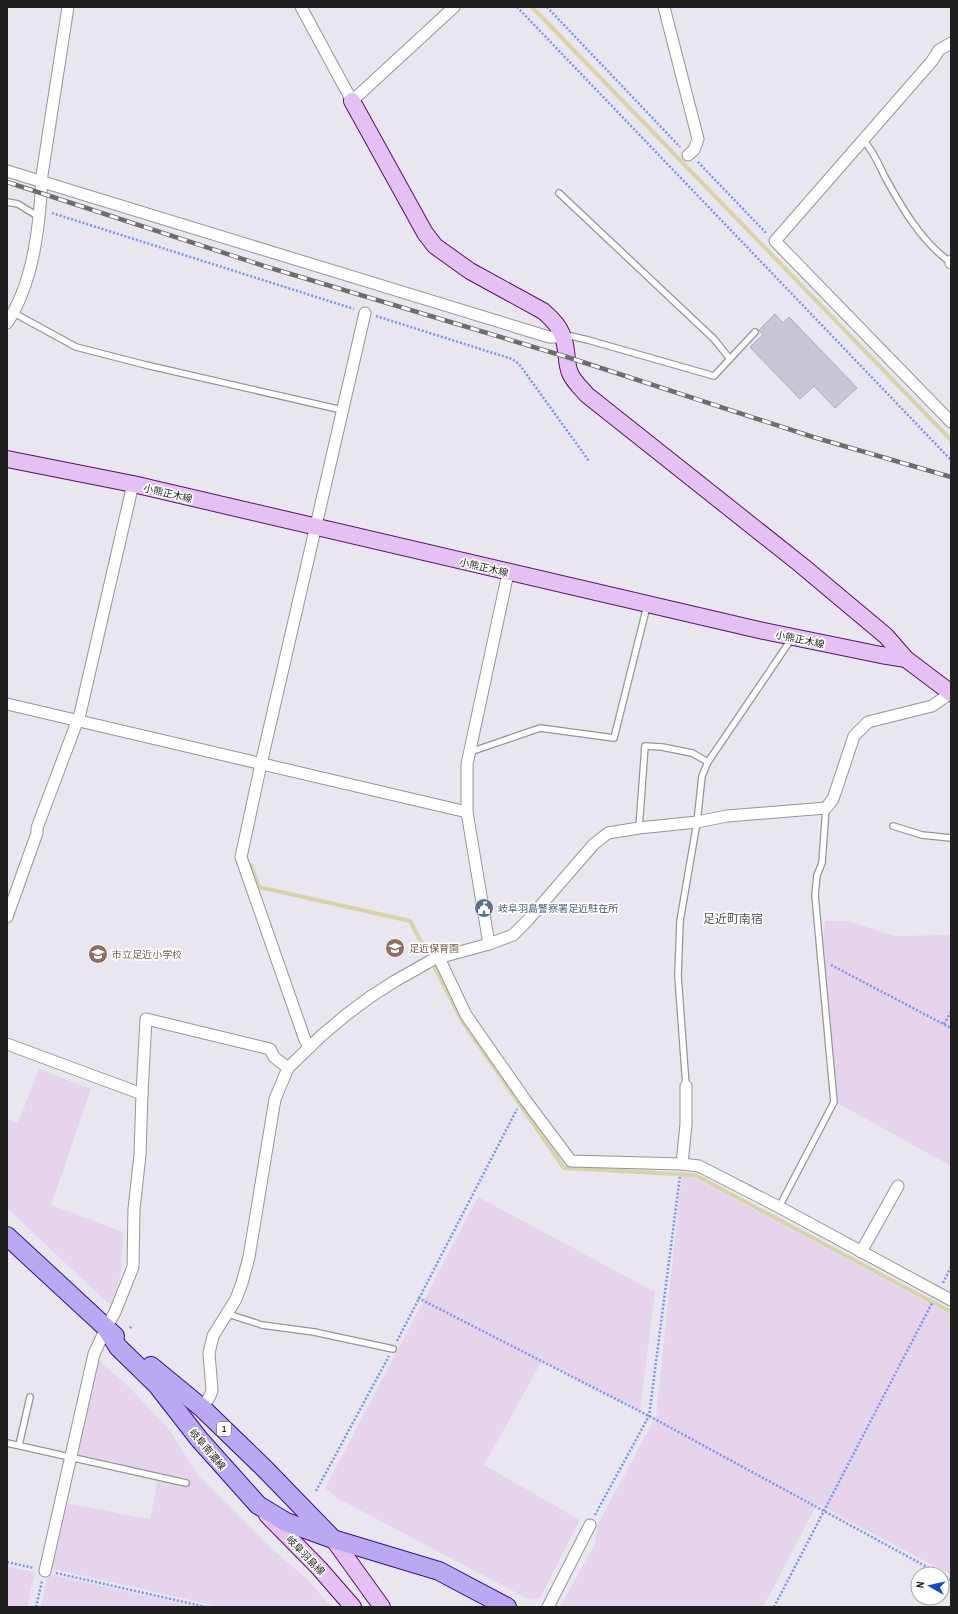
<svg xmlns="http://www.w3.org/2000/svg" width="958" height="1614" viewBox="0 0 958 1614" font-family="'Archivo Narrow','Noto Sans JP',sans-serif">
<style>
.farmland{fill:#e6d4ec}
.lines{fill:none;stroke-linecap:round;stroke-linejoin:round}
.stream{stroke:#d8d3ab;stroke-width:4}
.building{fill:#c9c7d5;stroke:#adaabf}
.lane-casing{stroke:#969696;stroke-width:8}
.street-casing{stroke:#969696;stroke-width:13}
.secondary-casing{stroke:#58106c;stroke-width:18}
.primary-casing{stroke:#3a0f8b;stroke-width:20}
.path{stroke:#7b94ec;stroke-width:2.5;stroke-dasharray:2 2;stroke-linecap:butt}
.lane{stroke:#fff;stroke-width:5.5}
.street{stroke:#fff;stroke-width:11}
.secondary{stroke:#e5c0f3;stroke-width:16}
.primary{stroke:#baa8f2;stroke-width:18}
.rail-casing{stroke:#6d6d6d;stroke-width:4.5}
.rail{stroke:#fff;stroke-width:3;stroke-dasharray:9;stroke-linecap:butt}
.labels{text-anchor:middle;stroke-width:3.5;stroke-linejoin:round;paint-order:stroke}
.shield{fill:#fff;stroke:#626262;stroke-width:1}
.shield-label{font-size:9px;font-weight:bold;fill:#1f1f1f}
.street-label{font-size:10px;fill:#1f1f1f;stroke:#fff}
.service-label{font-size:10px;fill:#4e5e75;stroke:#fff;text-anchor:start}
.education-label{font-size:10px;fill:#785e54;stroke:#fff;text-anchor:start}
.quarter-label{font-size:12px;fill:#525252;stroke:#fff}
</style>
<rect width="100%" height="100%" fill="#e9e6ef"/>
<g class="farmland">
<path d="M825 921H847L895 936 951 935V1166L834 1101 821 967Z"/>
<path d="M39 1069 91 1089 51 1205 123 1232 121 1273 111 1306 7 1208V1119L18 1123Z"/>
<path d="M682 1171 951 1315V1575L817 1504 763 1607H562L561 1605 595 1544 597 1526 656 1416Z"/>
<path d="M478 1197 655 1292 640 1411 542 1361 484 1465 580 1520 540 1598 530 1600 339 1499 325 1488Z"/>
<path d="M98 1360 129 1387 169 1429 197 1474 272 1549 309 1581 331 1607H221L49 1568 65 1503 150 1519 159 1474 75 1455Z"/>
<path d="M7 1567 35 1572 27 1607H7Z"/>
<path d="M48 1574 197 1607H41Z"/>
</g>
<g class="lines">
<g class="stream">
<path d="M532 7 951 440"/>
<path d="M251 865 259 887 410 921 427 953"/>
<path d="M435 968 462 1021 564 1168 695 1175 951 1312"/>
</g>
</g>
<path class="building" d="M775 314 783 323 789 317 857 388 835 408 814 386 800 399 750 347 763 335 759 330Z"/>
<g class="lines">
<g class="lane-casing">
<g id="lane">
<path d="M863 140C873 150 879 165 885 177 902 208 921 241 950 262"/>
<path d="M559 193 714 339 730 359"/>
<path d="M7 202 18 204 39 217"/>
<path d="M14 313 76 347 146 365 342 410"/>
<path d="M565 337 571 336 588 340 714 376 755 332"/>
<path d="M470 752 540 728 614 738 647 606"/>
<path d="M893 826 922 835 951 838"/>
<path d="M639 828 645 746 662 747 692 753 708 762"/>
<path d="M686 1086 678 976 680 921 697 822 702 776 708 762 792 638"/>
<path d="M779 1207 834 1102 815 895 817 875 822 863 826 808"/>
<path d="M228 1314 262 1325 314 1332 393 1349"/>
<path d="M7 1443 186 1483"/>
<path d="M19 1445 30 1397"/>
</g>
</g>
<g class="street-casing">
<g id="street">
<path d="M301 7 352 101 454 7"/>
<path d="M664 7 698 139 694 150 688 155"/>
<path d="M951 43 939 50 932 61 775 241 951 422"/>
<path d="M7 171 549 337H556L562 334"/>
<path d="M951 261V263"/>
<path d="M7 323C34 282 40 223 42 175L68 7"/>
<path d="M7 704 467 812"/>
<path d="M7 917 37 833V828L80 714 133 484"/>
<path d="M489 944 467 812V764L508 573"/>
<path d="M439 958 466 1015 526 1101 571 1161 682 1164 699 1166 779 1207 951 1300"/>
<path d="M7 1044 142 1094 146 1019 270 1049 274 1057 288 1068"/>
<path d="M310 1047 305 1040 241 857 261 764 365 313"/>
<path d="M682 1164 686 1124V1086"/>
<path d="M861 1252 898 1186"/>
<path d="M202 1408 210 1396 212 1390 209 1353 213 1336 236 1299 242 1283 249 1257 275 1099 288 1068 321 1036 346 1015 370 997 395 981 434 959 489 944 513 935 528 920 594 844 608 833 639 828 697 822 727 816 826 808 833 799 854 736 868 722 932 706 951 693"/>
<path d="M45 1571 94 1354 106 1328 115 1312 133 1267 134 1209 140 1155 142 1094"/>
<path d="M548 1607 590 1525"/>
</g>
</g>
<g class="secondary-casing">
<g id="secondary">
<path d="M352 101 425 233 435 246 470 271 543 311C557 323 564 332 566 351 567 358 567 366 570 373 573 381 581 388 587 395L800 564 886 636 906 659 951 693"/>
<path d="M7 459 133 484 759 630 881 655 906 659"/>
<path d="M267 1515 319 1568 353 1607"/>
<path d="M333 1539 382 1607"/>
</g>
</g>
<g class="primary-casing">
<g id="primary">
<path d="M7 1236 115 1336"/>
<path d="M106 1328 118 1347 157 1385 199 1439 258 1505 286 1522 333 1539 439 1571 507 1607"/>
<path d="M151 1366 202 1408 264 1468 330 1536"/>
</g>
</g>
<g class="path">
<path d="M517 7 951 460"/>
<path d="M547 7 680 147"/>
<path d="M698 162 767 234"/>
<path d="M52 213 354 309"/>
<path d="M376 316 512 359 519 364 589 461"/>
<path d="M831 965 951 1028"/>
<path d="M944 1024 951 1012"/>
<path d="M943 1283 951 1267"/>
<path d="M418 1298 649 1416 940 1574"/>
<path d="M130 1328 133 1325"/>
<path d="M397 1341 517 1109"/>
<path d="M316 1491 389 1356"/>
<path d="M595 1515 649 1416 680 1176"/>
<path d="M7 1562 34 1568"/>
<path d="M56 1573 206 1607"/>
<path d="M942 1575 951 1580"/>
<path d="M36 1607 42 1581"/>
<path d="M774 1607 932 1303"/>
</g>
<use href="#lane" class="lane"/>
<use href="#street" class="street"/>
<use href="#secondary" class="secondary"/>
<use href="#primary" class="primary"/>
<g class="rail-casing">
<path id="rail" d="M7 182 264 266 567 357 813 437 951 477"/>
</g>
<use href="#rail" class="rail"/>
</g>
<defs>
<g id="civic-disc" transform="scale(1)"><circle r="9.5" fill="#5c6f8a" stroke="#fff"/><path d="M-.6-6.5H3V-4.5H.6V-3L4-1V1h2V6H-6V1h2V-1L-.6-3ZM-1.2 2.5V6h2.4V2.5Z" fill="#fff"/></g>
<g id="school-disc" transform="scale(1)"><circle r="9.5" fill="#8d6e63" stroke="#fff"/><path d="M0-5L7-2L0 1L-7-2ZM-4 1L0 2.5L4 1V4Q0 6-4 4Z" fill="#fff"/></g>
</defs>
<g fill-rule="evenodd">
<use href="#civic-disc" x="484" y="908"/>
<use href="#school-disc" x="395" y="948"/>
<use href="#school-disc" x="98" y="954"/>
</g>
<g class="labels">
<rect class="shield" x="217" y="1422" width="14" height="14" rx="3"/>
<g class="shield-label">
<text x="224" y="1432">1</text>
</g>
<g class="street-label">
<text transform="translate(168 493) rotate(13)" y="4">小熊正木線</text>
<text transform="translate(484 567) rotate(13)" y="4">小熊正木線</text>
<text transform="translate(800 639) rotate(12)" y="4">小熊正木線</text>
<text transform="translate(208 1449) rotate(50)" y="4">岐阜南濃線</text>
<text transform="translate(306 1555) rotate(46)" y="4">岐阜羽島線</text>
</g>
<g class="service-label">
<text x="498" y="912">岐阜羽島警察署足近駐在所</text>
</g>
<g class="education-label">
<text x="409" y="952">足近保育園</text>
<text x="112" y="958">市立足近小学校</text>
</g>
<g class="quarter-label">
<text x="733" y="923">足近町南宿</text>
</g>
</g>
<rect width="958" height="1614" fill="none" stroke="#1f1f1f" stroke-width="16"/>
<g transform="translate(930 1586) rotate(278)"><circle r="19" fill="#ffffff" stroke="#a5a5a5"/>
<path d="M0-3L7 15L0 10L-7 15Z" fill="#154bba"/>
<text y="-6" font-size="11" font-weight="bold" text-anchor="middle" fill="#1f1f1f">N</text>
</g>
</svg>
